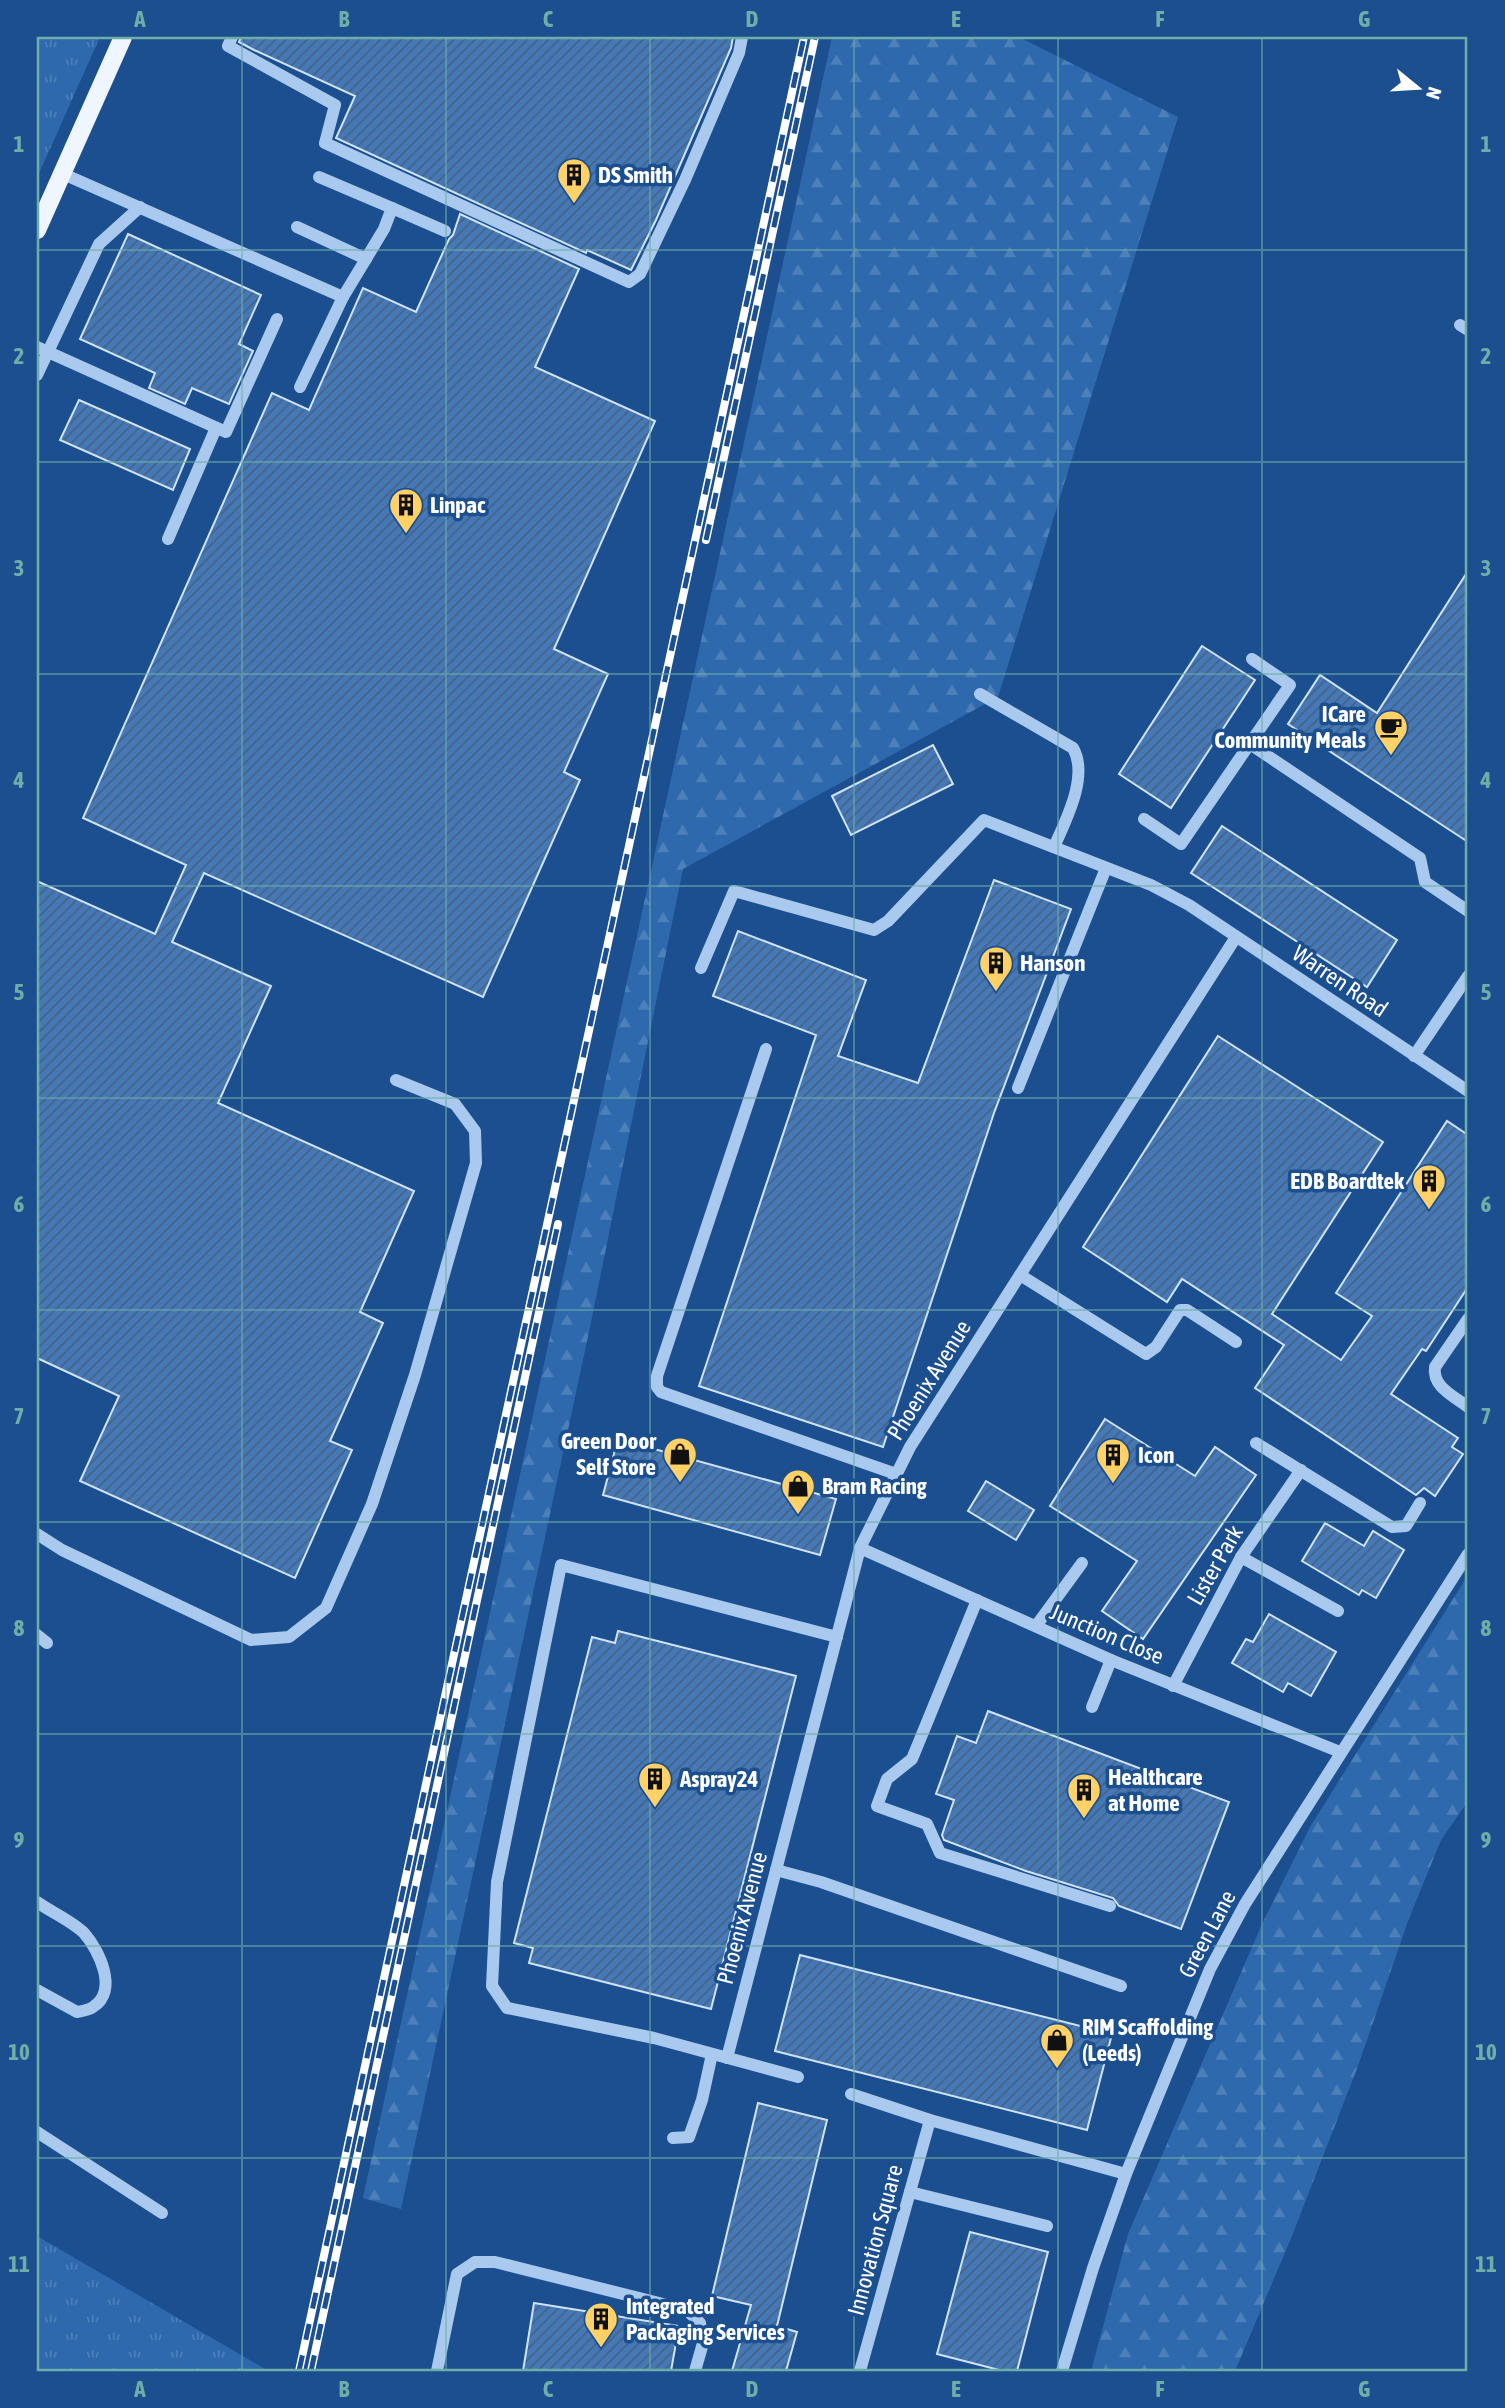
<svg xmlns="http://www.w3.org/2000/svg" width="1505" height="2408" viewBox="0 0 1505 2408" font-family="'Asap Condensed',sans-serif">
<style>
.forest{fill:url(#forest-firs)}
.park{fill:url(#park-tufts)}
.building{fill:url(#building-hatch);stroke:#cfe3fa;stroke-width:2}
.lines{fill:none;stroke-linecap:round;stroke-linejoin:round}
.minor{stroke:#a9c9ee;stroke-width:12}
.major{stroke:#f0f6ff;stroke-width:18}
.rail-casing{stroke:#fff;stroke-width:8}
.rail{stroke:#1b4f8f;stroke-width:5;stroke-dasharray:16;stroke-linecap:butt}
.grid{fill:none;stroke:#6fada8;stroke-width:2;stroke-opacity:0.55}
.labels{text-anchor:middle;stroke-width:7;stroke-linejoin:round;paint-order:stroke}
.poi-label{font-size:23px;font-weight:bold;fill:#fff;stroke:#1b4f8f;text-anchor:start}
.street-label{font-size:23px;fill:#fff;stroke:#1b4f8f}
.neatline{fill:none;stroke:#6fada8;stroke-width:2.5}
.grid-label{font-size:23px;text-anchor:middle;font-weight:bold;fill:#6fada8}
</style>
<defs>
<pattern id="forest-firs" width="22" height="20" patternUnits="userSpaceOnUse" patternTransform="scale(1.75)"><rect width="22" height="20" fill="#2e69ad"/><path d="M5 1l3.5 6h-7zM16 11l3.5 6h-7z" fill="#4d80b9"/></pattern>
<pattern id="park-tufts" width="24" height="20" patternUnits="userSpaceOnUse" patternTransform="scale(1.75)"><rect width="24" height="20" fill="#2e69ad"/><path d="M3 7l-1-3M5 7V3M7 7l1-3M15 17l-1-3M17 17v-4M19 17l1-3" fill="none" stroke="#4d80b9"/></pattern>
<pattern id="building-hatch" width="6" height="6" patternUnits="userSpaceOnUse" patternTransform="scale(1.75)"><rect width="6" height="6" fill="#4478b7"/><path d="M-1 1l2-2M0 6l6-6M5 7l2-2" fill="none" stroke="#486282"/></pattern>
</defs>
<rect width="100%" height="100%" fill="#1b4f8f"/>
<g class="forest">
<path d="M832 37H1019L1178 117 998 697 683 869 589 1332 401 2209 363 2198Z"/>
<path d="M1468 1575V1801L1441 1840 1408 1921 1358 2066 1292 2236 1235 2371H1091L1128 2234 1262 1924 1310 1827Z"/>
</g>
<g class="park">
<path d="M37 37H100L37 178Z"/>
<path d="M37 2236 265 2369V2371H37Z"/>
</g>
<g class="building">
<path d="M241 37H733L731 48 656 220 631 270 587 250 586 253 336 138 355 96 254 50 239 42Z"/>
<path d="M460 214 579 269 535 367 655 421 554 649 608 674 564 772 580 780 483 997 204 873 172 942 271 986 218 1103 414 1191 360 1312 383 1323 330 1441 352 1450 295 1578 80 1481 119 1396 37 1358V881L155 934 186 865 83 818 272 393 309 410 363 288 416 312 449 239 453 235Z"/>
<path d="M128 234 261 295 239 344 253 351 229 404 192 388 185 404 149 388 155 373 80 339Z"/>
<path d="M79 400 190 449 173 490 60 440Z"/>
<path d="M1468 571V842L1288 724 1320 675 1377 713Z"/>
<path d="M1202 646 1255 680 1171 808 1119 774Z"/>
<path d="M933 745 953 784 851 835 832 796Z"/>
<path d="M1222 826 1397 940 1367 987 1191 873Z"/>
<path d="M994 880 1071 909 994 1113 883 1447 699 1386 816 1035 713 996 738 931 866 980 838 1056 918 1083Z"/>
<path d="M1218 1036 1383 1142 1272 1314 1341 1360 1372 1316 1336 1293 1447 1121 1468 1135V1287L1426 1351 1422 1349 1391 1394 1458 1438 1452 1447 1463 1454 1435 1496 1424 1488 1416 1495 1255 1388 1284 1345 1182 1279 1167 1302 1083 1247Z"/>
<path d="M1105 1419 1195 1476 1215 1447 1256 1475 1143 1639 1102 1611 1137 1561 1050 1506Z"/>
<path d="M618 1439 836 1499 820 1555 603 1495Z"/>
<path d="M986 1481 1034 1510 1016 1540 968 1511Z"/>
<path d="M1325 1523 1364 1546 1373 1531 1404 1550 1376 1598 1362 1590 1359 1595 1302 1561Z"/>
<path d="M1269 1614 1336 1652 1311 1696 1288 1683 1283 1692 1232 1663 1246 1639 1253 1642Z"/>
<path d="M618 1631 796 1676 711 2009 529 1963 533 1948 514 1943 592 1637 615 1643Z"/>
<path d="M988 1711 1229 1802 1181 1929 1119 1906 1113 1898 1026 1871 944 1840 942 1835 954 1800 936 1794 957 1736 976 1743Z"/>
<path d="M800 1955 1112 2034 1087 2130 775 2051Z"/>
<path d="M758 2103 827 2120 777 2326 797 2332 786 2371H732L751 2305 712 2296Z"/>
<path d="M970 2232 1048 2252 1017 2371H1003L937 2354Z"/>
<path d="M534 2303 679 2326 671 2371H523Z"/>
</g>
<g class="lines">
<g class="minor">
<path d="M232 37 228 46 335 105 325 143 629 282 640 274 685 180 739 53 742 37"/>
<path d="M61 173 343 297 384 229 392 208 445 231"/>
<path d="M319 177 392 208"/>
<path d="M297 227 366 259"/>
<path d="M1460 325 1468 330"/>
<path d="M37 347 226 432 277 319"/>
<path d="M37 375 99 244 140 207"/>
<path d="M300 387 343 297"/>
<path d="M168 539 216 428"/>
<path d="M980 694 1073 748C1089 776 1066 820 1054 847"/>
<path d="M1250 744 1420 858 1425 882 1468 911"/>
<path d="M1144 819 1181 844 1290 685 1252 659"/>
<path d="M701 968 734 891 874 930 888 921 984 820 1151 885 1189 905 1468 1091"/>
<path d="M766 1049 657 1376V1387L661 1392 896 1474"/>
<path d="M1414 1056 1468 976"/>
<path d="M1018 1088 1106 868"/>
<path d="M1020 1275 1146 1354 1156 1347 1180 1310H1187L1236 1342"/>
<path d="M1468 1319 1435 1367C1432 1387 1454 1396 1468 1407"/>
<path d="M1256 1443 1392 1527 1406 1526 1420 1503"/>
<path d="M37 1534 62 1550 251 1640 289 1637 326 1608 372 1504 415 1375 476 1163 475 1131 455 1104 396 1080"/>
<path d="M860 1548 1111 1660 1340 1752"/>
<path d="M1241 1557 1338 1611"/>
<path d="M977 1600 912 1759 887 1779 877 1806 927 1824 940 1853 1110 1906"/>
<path d="M1036 1626 1082 1563"/>
<path d="M37 1635 47 1643"/>
<path d="M1173 1686 1241 1557 1301 1470"/>
<path d="M1092 1707 1111 1660"/>
<path d="M776 1870 821 1882 1121 1986"/>
<path d="M37 1902C51 1912 72 1921 84 1933 99 1950 119 1991 93 2007 89 2010 82 2011 77 2012L37 1990"/>
<path d="M727 2058 860 1548 910 1447 1236 937"/>
<path d="M798 2077 654 2038 507 2008 492 1986 497 1882 561 1565 837 1637"/>
<path d="M851 2094 930 2120 1126 2174"/>
<path d="M37 2132 162 2213"/>
<path d="M673 2138 689 2137 702 2100 712 2054"/>
<path d="M910 2192 1047 2226"/>
<path d="M437 2371 457 2274 475 2262H495L687 2310 700 2323 703 2343 695 2371"/>
<path d="M860 2371 930 2120"/>
<path d="M1062 2371 1093 2268 1126 2174 1210 1969 1245 1904 1468 1554"/>
</g>
<path class="major" d="M37 230 123 37"/>
<g class="rail-casing">
<g id="rail">
<path d="M706 540 815 37"/>
<path d="M299 2371 804 37"/>
<path d="M311 2371 558 1224"/>
</g>
</g>
<use href="#rail" class="rail"/>
</g>
<path class="grid" d="M242 37V2371M446 37V2371M650 37V2371M854 37V2371M1058 37V2371M1262 37V2371M37 250H1468M37 462H1468M37 674H1468M37 886H1468M37 1098H1468M37 1310H1468M37 1522H1468M37 1734H1468M37 1946H1468M37 2158H1468"/>
<defs>
<g id="building-pin" transform="scale(1.75)"><path d="M0 17L-7.5 6A9.5 9.5 0 1 1 7.5 6Z" fill="#ffd166" stroke="#1b4f8f"/><path d="M-4-6H4V6H1V3H-1V6H-4ZM-2.5-4.3h1.7v1.8h-1.7ZM.8-4.3h1.7v1.8H.8ZM-2.5-1h1.7V.8h-1.7ZM.8-1h1.7V.8H.8Z" fill="#111"/></g>
<g id="cafe-pin" transform="scale(1.75)"><path d="M0 17L-7.5 6A9.5 9.5 0 1 1 7.5 6Z" fill="#ffd166" stroke="#1b4f8f"/><path d="M-5.5-4.5H6V0H3Q3 3.5 0 3.5H-2.5Q-5.5 3.5-5.5 0ZM3-3.2v2h1.7v-2ZM-6 4.5H4V6H-6Z" fill="#111"/></g>
<g id="shop-pin" transform="scale(1.75)"><path d="M0 17L-7.5 6A9.5 9.5 0 1 1 7.5 6Z" fill="#ffd166" stroke="#1b4f8f"/><path d="M-5-2.5h2.3a2.7 3.5 0 0 1 5.4 0H5L5.5 6h-11ZM-1.5-2.5h3a1.5 2.3 0 0 0-3 0Z" fill="#111"/></g>
</defs>
<g fill-rule="evenodd">
<use href="#building-pin" x="574" y="175"/>
<use href="#building-pin" x="406" y="505"/>
<use href="#cafe-pin" x="1391" y="727"/>
<use href="#building-pin" x="996" y="963"/>
<use href="#building-pin" x="1429" y="1181"/>
<use href="#shop-pin" x="680" y="1454"/>
<use href="#building-pin" x="1113" y="1455"/>
<use href="#shop-pin" x="798" y="1486"/>
<use href="#building-pin" x="655" y="1779"/>
<use href="#building-pin" x="1084" y="1790"/>
<use href="#shop-pin" x="1057" y="2040"/>
<use href="#building-pin" x="601" y="2319"/>
</g>
<g class="labels">
<g class="poi-label">
<text x="598" y="183">DS Smith</text>
<text x="430" y="513">Linpac</text>
<text x="1366" y="722" text-anchor="end">ICare<tspan x="1366" dy="26">Community Meals</tspan></text>
<text x="1020" y="971">Hanson</text>
<text x="1404" y="1189" text-anchor="end">EDB Boardtek</text>
<text x="656" y="1449" text-anchor="end">Green Door<tspan x="656" dy="26">Self Store</tspan></text>
<text x="1138" y="1463">Icon</text>
<text x="822" y="1494">Bram Racing</text>
<text x="1108" y="1785">Healthcare<tspan x="1108" dy="26">at Home</tspan></text>
<text x="680" y="1787">Aspray24</text>
<text x="1082" y="2035">RIM Scaffolding<tspan x="1082" dy="26">(Leeds)</tspan></text>
<text x="626" y="2314">Integrated<tspan x="626" dy="26">Packaging Services</tspan></text>
</g>
<g class="street-label">
<text transform="translate(1340 981) rotate(34)" y="8">Warren Road</text>
<text transform="translate(929 1380) rotate(-58)" y="8">Phoenix Avenue</text>
<text transform="translate(1215 1565) rotate(-60)" y="8">Lister Park</text>
<text transform="translate(1107 1634) rotate(23)" y="8">Junction Close</text>
<text transform="translate(742 1918) rotate(-75)" y="8">Phoenix Avenue</text>
<text transform="translate(1207 1934) rotate(-62)" y="8">Green Lane</text>
<text transform="translate(875 2240) rotate(-75)" y="8">Innovation Square</text>
</g>
</g>
<rect width="1505" height="2408" fill="none" stroke="#1b4f8f" stroke-width="77"/>
<g transform="translate(1418 88) rotate(108)" stroke="#1b4f8f" stroke-width="5" paint-order="stroke">
<path d="M0-5L12 26L0 18L-12 26Z" fill="#ffffff"/>
<text y="-10" font-size="19" font-weight="bold" text-anchor="middle" fill="#ffffff">N</text>
</g>
<rect x="38" y="38" width="1428" height="2332" class="neatline"/>
<g class="grid-label">
<text x="140" y="27">A</text>
<text x="344" y="27">B</text>
<text x="548" y="27">C</text>
<text x="752" y="27">D</text>
<text x="956" y="27">E</text>
<text x="1160" y="27">F</text>
<text x="1364" y="27">G</text>
<text x="19" y="152">1</text>
<text x="1486" y="152">1</text>
<text x="19" y="364">2</text>
<text x="1486" y="364">2</text>
<text x="19" y="576">3</text>
<text x="1486" y="576">3</text>
<text x="19" y="788">4</text>
<text x="1486" y="788">4</text>
<text x="19" y="1000">5</text>
<text x="1486" y="1000">5</text>
<text x="19" y="1212">6</text>
<text x="1486" y="1212">6</text>
<text x="19" y="1424">7</text>
<text x="1486" y="1424">7</text>
<text x="19" y="1636">8</text>
<text x="1486" y="1636">8</text>
<text x="19" y="1848">9</text>
<text x="1486" y="1848">9</text>
<text x="19" y="2060">10</text>
<text x="1486" y="2060">10</text>
<text x="19" y="2272">11</text>
<text x="1486" y="2272">11</text>
<text x="140" y="2397">A</text>
<text x="344" y="2397">B</text>
<text x="548" y="2397">C</text>
<text x="752" y="2397">D</text>
<text x="956" y="2397">E</text>
<text x="1160" y="2397">F</text>
<text x="1364" y="2397">G</text>
</g>
</svg>
